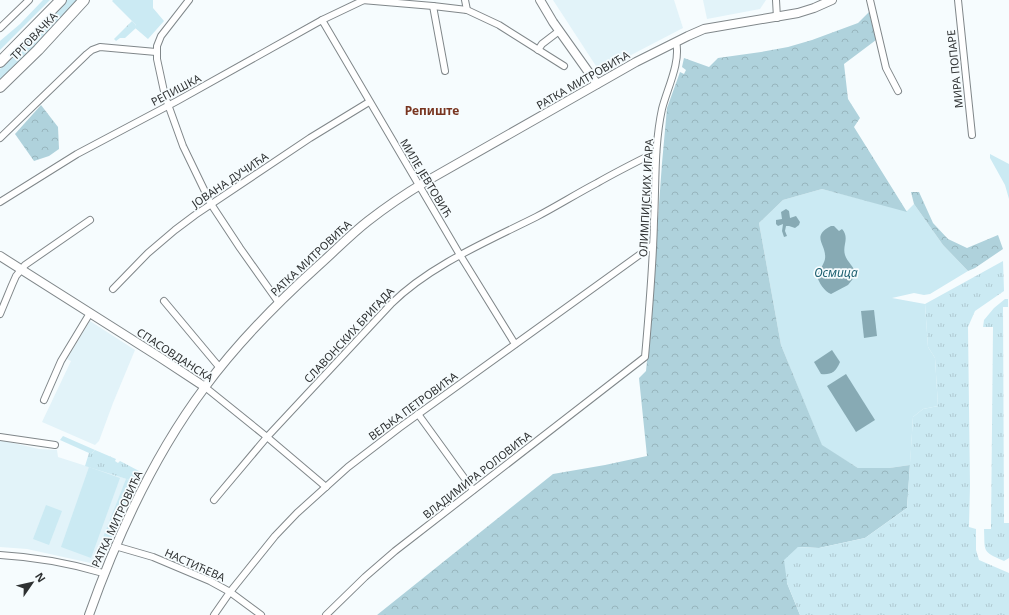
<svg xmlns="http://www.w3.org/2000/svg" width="1009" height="615" viewBox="0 0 1009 615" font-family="'Noto Sans',sans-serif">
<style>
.built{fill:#e2f3f9}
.green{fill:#cbeaf3}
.forest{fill:url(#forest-crowns)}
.park{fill:url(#park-tufts)}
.water{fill:#87aab4}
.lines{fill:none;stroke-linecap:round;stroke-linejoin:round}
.minor-casing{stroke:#80878a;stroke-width:8}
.tertiary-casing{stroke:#80878a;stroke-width:10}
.primary-casing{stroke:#80878a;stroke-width:12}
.minor{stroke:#fff;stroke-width:6}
.tertiary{stroke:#fff;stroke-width:8}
.primary{stroke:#fff;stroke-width:10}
.labels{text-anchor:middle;stroke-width:3.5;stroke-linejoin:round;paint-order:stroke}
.street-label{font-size:11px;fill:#2e3132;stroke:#f6fcfe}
.neighbourhood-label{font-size:12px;font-weight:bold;fill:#783520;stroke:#f6fcfe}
.water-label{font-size:12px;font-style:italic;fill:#1d6070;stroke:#f6fcfe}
</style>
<defs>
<pattern id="forest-crowns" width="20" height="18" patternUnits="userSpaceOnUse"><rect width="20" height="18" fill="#afd2dc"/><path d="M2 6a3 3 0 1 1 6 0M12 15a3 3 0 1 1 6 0" fill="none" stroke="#97b5bd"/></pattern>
<pattern id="park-tufts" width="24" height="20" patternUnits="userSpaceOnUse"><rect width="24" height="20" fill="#cbeaf3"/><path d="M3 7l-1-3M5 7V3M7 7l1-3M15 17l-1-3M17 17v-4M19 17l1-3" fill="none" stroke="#afc9d1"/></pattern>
</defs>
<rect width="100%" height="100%" fill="#f6fcfe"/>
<g class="built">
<path d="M553 0H674L683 28 608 67 602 68 596 66Z"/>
<path d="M703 0H766L760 9 707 19Z"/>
<path d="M90 321 135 350 113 403 99 441 95 445 42 422 71 361 67 359Z"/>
<path d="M0 440 39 449 57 450 58 457 136 482 102 559 95 564 27 549 0 547Z"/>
</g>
<g class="green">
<path d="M43 0H50L0 50V41L20 24Z"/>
<path d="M67 0H79L0 82V69Z"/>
<path d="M113 0H153V8L164 21 148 39 134 27 136 25 112 1Z"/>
<path d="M990 154 1009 164V199L1005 185 990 158Z"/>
<path d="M822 189 907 211 914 204 943 245 968 271 930 294 924 295 914 293 892 298 925 304 928 347 935 358 938 406 923 409 913 417 910 465 889 468H858L822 446 781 345 759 223 783 200Z"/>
<path d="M63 436 95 450 92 453H89L60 440Z"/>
<path d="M89 467 120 478 91 558 61 547Z"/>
<path d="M126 479 136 482 102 559 95 558Z"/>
<path d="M46 505 62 511 49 545 33 539Z"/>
</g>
<g class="forest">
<path d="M869 12 876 40 844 64 848 99 860 118 854 127 907 212 822 189 783 200 759 223 781 345 822 445 858 468H889L910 465 907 508 865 538 819 548 798 547 787 583 800 615H377L553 474 605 465 647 456 639 378 646 371 650 330 662 163 667 108 680 72 684 74 686 70 682 67 684 58 709 67 718 58 761 52 788 47 812 40 858 23Z"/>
<path d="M41 105 58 127 59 149 49 156 34 161 15 134Z"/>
<path d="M911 192H919L933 223 948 239 967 248 998 235 1003 249 975 268 968 271 943 245 914 204Z"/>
</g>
<g class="park">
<path d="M132 21 136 25 135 27 136 28 125 38H120L116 41 114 39Z"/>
<path d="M1003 261 1004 291 975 311 968 327 970 486 969 527 976 529V550L979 560 1009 573V615H800L787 583 784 560 798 547 819 548 865 538 907 508 913 417 923 409 938 406 935 358 928 347 925 304Z"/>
<path d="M1005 299H1008V307H1003L1004 523H1009V558L1004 561C982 551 985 553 984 529H991L993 327H983L984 320 994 308Z"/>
<path d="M95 450 116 459 115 461 118 463 120 461 141 472 136 482 85 466 89 453H92Z"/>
</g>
<g class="water">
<path d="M786 209 789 211 790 218 796 216 800 222 799 225 795 228 789 226H786L785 231 787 236 784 237 782 231 783 224 778 226 776 224V220L782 219 781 212Z"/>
<path d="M831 226H834L839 231 842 229C850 238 842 245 845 255 847 262 855 267 856 275L848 285 831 294C824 291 819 283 817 276 819 271 824 264 825 259 827 244 810 237 831 226Z"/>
<path d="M874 310 877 336 864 338 861 311Z"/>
<path d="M832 350 840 362C836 372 831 375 821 374L814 362Z"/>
<path d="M846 374 875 420 856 432 827 386Z"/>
</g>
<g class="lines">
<g class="minor-casing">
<g id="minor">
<path d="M189 0 161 36 157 46V59L165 96 183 146 211 204 240 248 279 303"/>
<path d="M362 0 433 6 467 10 499 25 564 66"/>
<path d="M465 0 467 10"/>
<path d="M776 0 777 18"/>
<path d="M870 0 886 68 898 91"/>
<path d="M958 0 972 135"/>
<path d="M433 6 445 71"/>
<path d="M322 20 460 255 515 344"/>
<path d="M0 28 29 0"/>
<path d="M538 50 542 44 559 31"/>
<path d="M0 138 87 54 92 50 100 47 156 52"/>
<path d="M0 202 77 154 177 101 322 20 364 0"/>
<path d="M113 289 148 253 175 230 195 215 310 138 369 102"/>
<path d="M164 301 220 368"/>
<path d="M0 314 12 285 16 276 25 265 90 220"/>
<path d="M205 387 267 437 326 487"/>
<path d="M44 400 61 361 90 313"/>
<path d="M418 414 473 490"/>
<path d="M0 437 55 445"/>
<path d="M214 500 267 437 391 304C429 266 488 241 536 217 557 206 576 194 597 183 616 172 636 162 656 152"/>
<path d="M115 546 153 557 210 581 230 592 261 615"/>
<path d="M0 555C35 557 69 563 103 573"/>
<path d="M214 615 230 592 275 536 297 513 348 467 399 428 653 245"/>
<path d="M326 615 365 577 395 551 645 357C649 312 653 266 654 221 656 184 654 146 662 109 667 89 681 62 676 42"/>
</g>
</g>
<g class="tertiary-casing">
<g id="tertiary">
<path d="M540 0 553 22 597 84"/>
<path d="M0 256 161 358 205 387"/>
<path d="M89 615C117 536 154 455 205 387 238 342 277 303 318 266 335 251 350 235 368 221 386 207 405 194 425 182L636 62 688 36 704 29 798 13 814 8 832 0"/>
</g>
</g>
<g class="primary-casing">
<g id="primary">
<path d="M0 62 61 0"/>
<path d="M0 87 38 50 84 0"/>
</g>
</g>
<use href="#minor" class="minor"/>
<use href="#tertiary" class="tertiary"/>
<use href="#primary" class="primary"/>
</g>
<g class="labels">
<g class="street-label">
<text transform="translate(34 36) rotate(-46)" y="4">ТРГОВАЧКА</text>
<text transform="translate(955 69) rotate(-96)" y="4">МИРА ПОПАРЕ</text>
<text transform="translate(583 80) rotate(-30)" y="4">РАТКА МИТРОВИЋА</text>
<text transform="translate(176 90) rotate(-28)" y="4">РЕПИШКА</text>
<text transform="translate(426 178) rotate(59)" y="4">МИЛЕ ЈЕВТОВИЋ</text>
<text transform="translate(230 180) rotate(-34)" y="4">ЈОВАНА ДУЧИЋА</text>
<text transform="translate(646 198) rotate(-87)" y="4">ОЛИМПИЈСКИХ ИГАРА</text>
<text transform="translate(311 258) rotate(-43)" y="4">РАТКА МИТРОВИЋА</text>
<text transform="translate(349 335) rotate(-47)" y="4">СЛАВОНСКИХ БРИГАДА</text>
<text transform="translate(175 355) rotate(33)" y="4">СПАСОВДАНСКА</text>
<text transform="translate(413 406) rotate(-36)" y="4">ВЕЉКА ПЕТРОВИЋА</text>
<text transform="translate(477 475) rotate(-38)" y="4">ВЛАДИМИРА РОЛОВИЋА</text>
<text transform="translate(117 519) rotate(-65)" y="4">РАТКА МИТРОВИЋА</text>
<text transform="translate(195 565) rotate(24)" y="4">НАСТИЋЕВА</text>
</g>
<g class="neighbourhood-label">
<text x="432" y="115">Репиште</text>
</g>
<g class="water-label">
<text x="836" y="277">Осмица</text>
</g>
</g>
<g transform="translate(32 583) rotate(56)" stroke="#f6fcfe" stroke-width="3" paint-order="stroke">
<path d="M0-3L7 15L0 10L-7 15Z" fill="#2e3132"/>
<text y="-6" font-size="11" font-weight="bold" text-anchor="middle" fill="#2e3132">N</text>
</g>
</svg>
